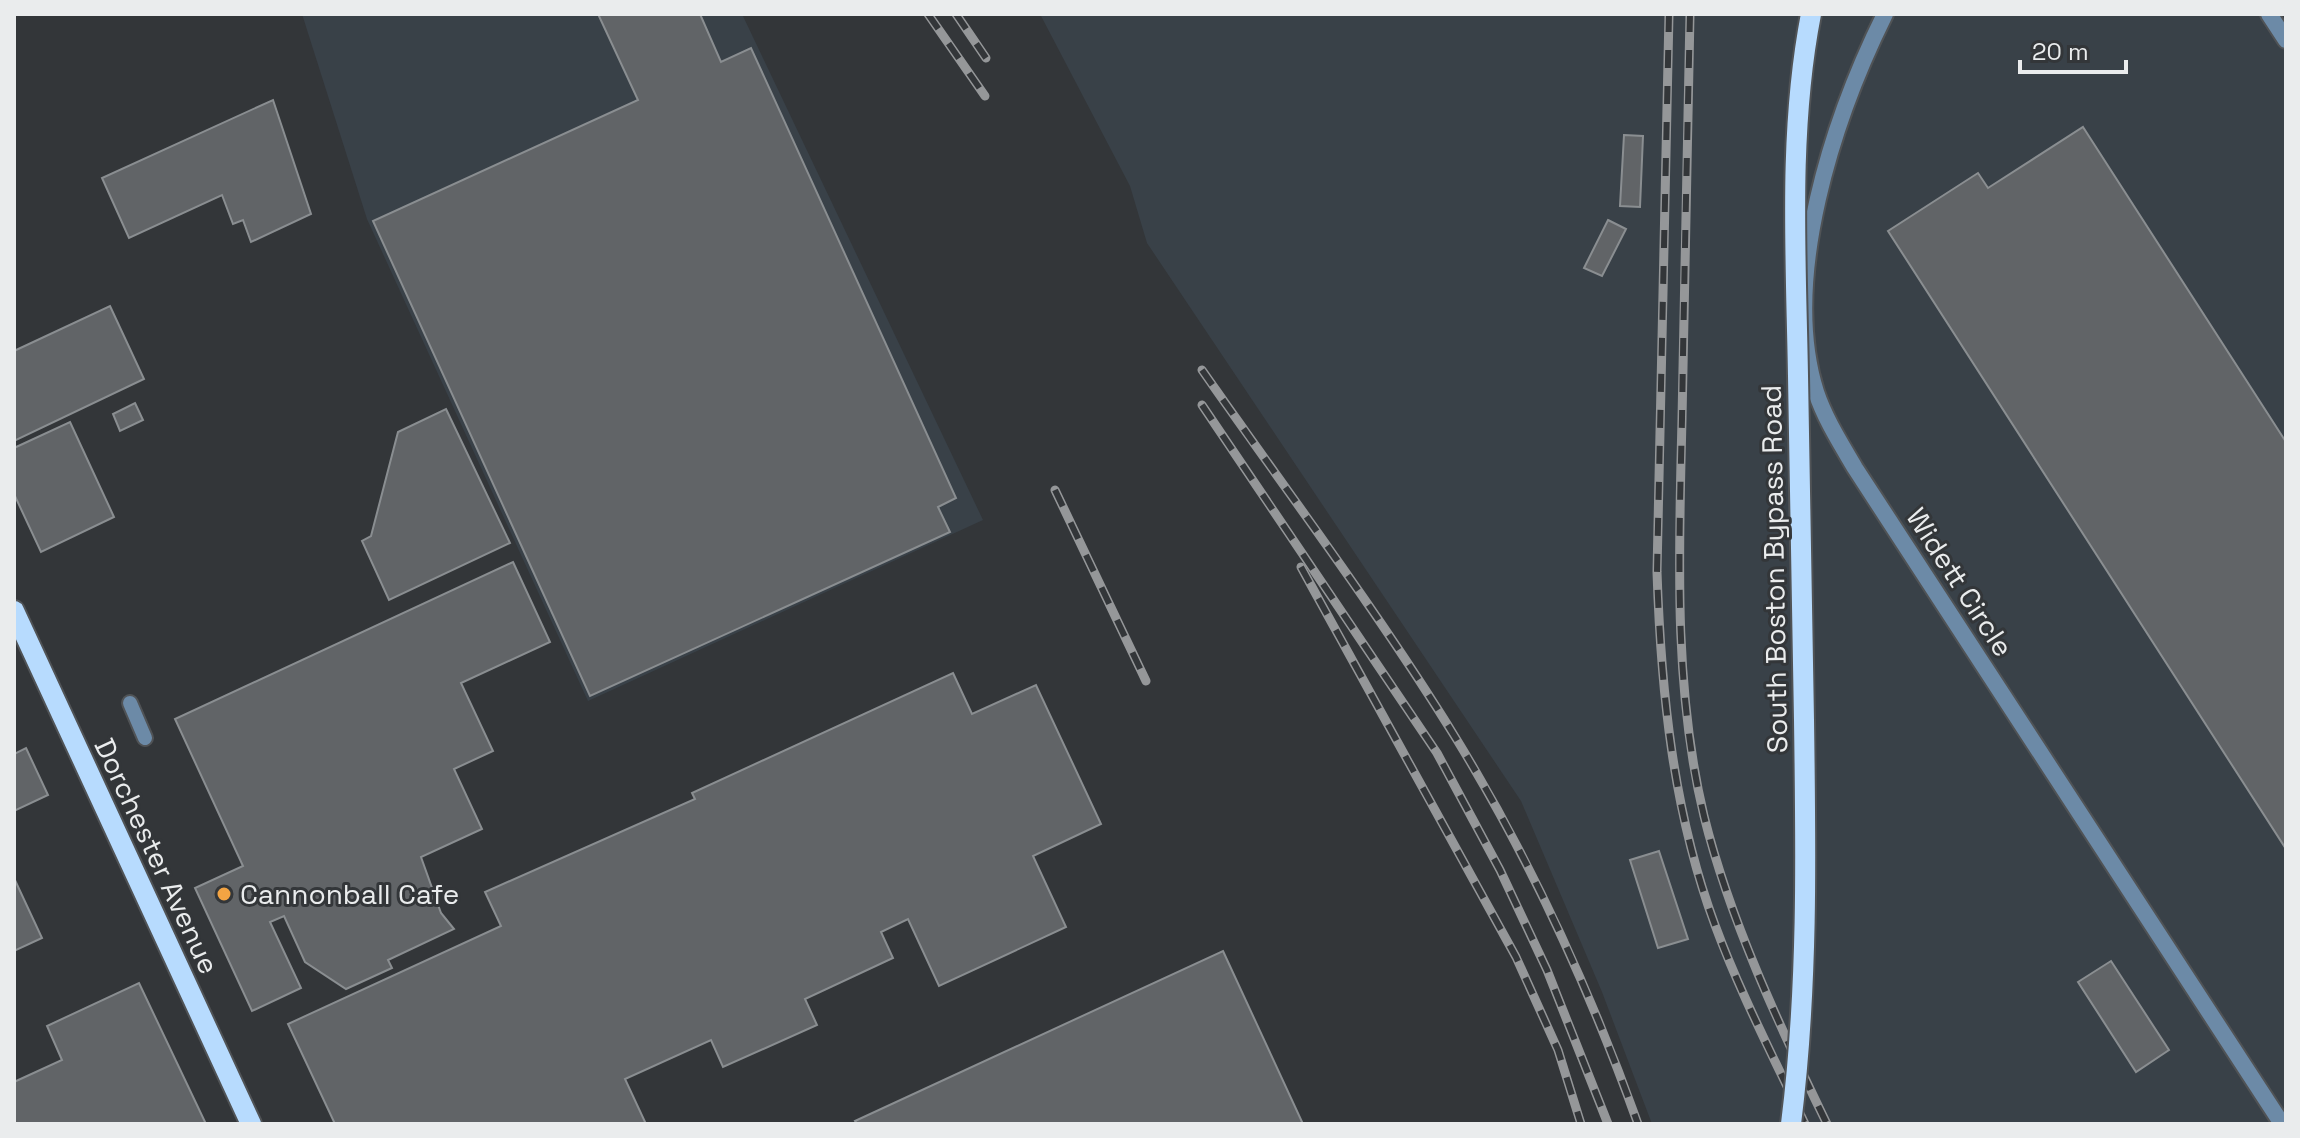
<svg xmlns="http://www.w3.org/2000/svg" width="2300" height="1138" viewBox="0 0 2300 1138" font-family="'Space Grotesk',sans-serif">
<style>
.built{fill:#394148}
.building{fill:#616467;stroke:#8a8e91;stroke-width:2}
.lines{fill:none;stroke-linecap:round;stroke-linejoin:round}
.service-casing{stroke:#505356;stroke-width:18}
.minor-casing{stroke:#505356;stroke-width:20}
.primary-casing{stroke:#505356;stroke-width:24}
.service{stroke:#6c8aa7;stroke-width:14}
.minor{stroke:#6c8aa7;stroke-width:16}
.primary{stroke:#b7dbfe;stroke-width:20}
.rail-casing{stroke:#959799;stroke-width:9}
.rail{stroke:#333639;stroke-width:6;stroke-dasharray:18;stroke-linecap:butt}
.primary-bridge-casing{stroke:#505356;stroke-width:24;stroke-linecap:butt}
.primary-bridge{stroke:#b7dbfe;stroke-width:20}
.poi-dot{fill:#f3a443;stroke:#333639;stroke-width:3}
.labels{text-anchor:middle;stroke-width:6;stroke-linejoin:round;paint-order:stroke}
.street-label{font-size:28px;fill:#eaeced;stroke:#333639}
.poi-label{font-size:28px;fill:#eaeced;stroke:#333639;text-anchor:start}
</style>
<rect width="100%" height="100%" fill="#333639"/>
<g class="built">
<path d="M302 14H742L983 520 588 701 367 219Z"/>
<path d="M1040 14H2286V1124H1652L1602 992 1521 801 1147 243 1130 186Z"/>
</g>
<g class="building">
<path d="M598 14H700L721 62 751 48 956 498 938 507 950 532 590 696 373 221 638 100Z"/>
<path d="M273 100 311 214 251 242 243 220 233 224 222 195 129 238 102 178Z"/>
<path d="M2083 127 2286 442V849L1888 231 1978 173 1988 188Z"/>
<path d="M1624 135 1643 136 1640 207 1620 206Z"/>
<path d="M1608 220 1626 229 1602 276 1584 268Z"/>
<path d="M110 306 144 379 14 441V351Z"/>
<path d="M135 403 143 420 120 431 113 414Z"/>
<path d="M446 409 510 543 389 600 362 541 371 536 398 432Z"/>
<path d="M70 422 114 517 41 552 14 494V448Z"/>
<path d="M513 562 550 642 461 683 493 751 454 769 482 829 421 857 441 913 454 929 388 960 392 968 346 989 305 962 284 916 270 922 301 988 252 1011 195 888 243 866 175 719Z"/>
<path d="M953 673 972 714 1036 685 1101 824 1033 856 1066 927 939 986 908 919 881 932 893 958 805 999 817 1025 723 1067 711 1040 625 1079 646 1124H335L288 1024 501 926 485 892 695 799 692 793Z"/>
<path d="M26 748 48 795 14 811V754Z"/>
<path d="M1659 851 1688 939 1658 948 1630 860Z"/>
<path d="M14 878 42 938 14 951Z"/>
<path d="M1223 951 1303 1124H857L855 1121Z"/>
<path d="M2111 961 2169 1050 2136 1072 2078 982Z"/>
<path d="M139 983 206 1124H14V1082L62 1060 47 1026Z"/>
</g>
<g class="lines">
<g class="service-casing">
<path id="service" d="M130 703 145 738"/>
</g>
<g class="minor-casing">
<g id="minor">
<path d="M1885 14C1834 117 1780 278 1816 392 1825 419 1841 444 1855 468L2282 1124"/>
<path d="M2269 14 2286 40"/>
</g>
</g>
<g class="primary-casing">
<path id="primary" d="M14 611 251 1124"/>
</g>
<use href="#service" class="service"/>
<use href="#minor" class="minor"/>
<use href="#primary" class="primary"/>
<g class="rail-casing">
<g id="rail">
<path d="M928 14 985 96"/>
<path d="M956 14 986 58"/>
<path d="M1669 14 1657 572C1661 691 1673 812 1715 925 1740 993 1774 1058 1805 1124"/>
<path d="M1690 14C1687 149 1684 284 1682 419 1679 550 1673 687 1704 816 1730 921 1780 1027 1827 1124"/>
<path d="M1202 370C1288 493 1379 613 1457 740 1531 861 1590 990 1638 1124"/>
<path d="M1202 405 1437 753 1500 870 1547 970 1608 1124"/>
<path d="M1055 490 1146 681"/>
<path d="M1301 567 1516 957 1558 1050 1581 1124"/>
</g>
</g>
<use href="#rail" class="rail"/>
<g class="primary-bridge-casing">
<path id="primary-bridge" d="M1791 1124C1808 990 1806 855 1804 720 1802 605 1800 490 1798 376 1796 256 1788 132 1811 14"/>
</g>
<use href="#primary-bridge" class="primary-bridge"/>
</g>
<circle class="poi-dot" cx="224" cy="894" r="8"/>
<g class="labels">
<g class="street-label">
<text transform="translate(1774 569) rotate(-91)" y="10">South Boston Bypass Road</text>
<text transform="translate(1960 582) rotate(57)" y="10">Widett Circle</text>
<text transform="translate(157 856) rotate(65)" y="10">Dorchester Avenue</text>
</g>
<g class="poi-label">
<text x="240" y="904">Cannonball Cafe</text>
</g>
</g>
<rect width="2300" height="1138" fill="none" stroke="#eaeced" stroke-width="32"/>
<path d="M2020 60v12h106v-12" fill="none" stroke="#eaeced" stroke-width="4"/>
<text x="2032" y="60" font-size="24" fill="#eaeced" stroke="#333639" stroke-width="6" paint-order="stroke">20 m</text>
</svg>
